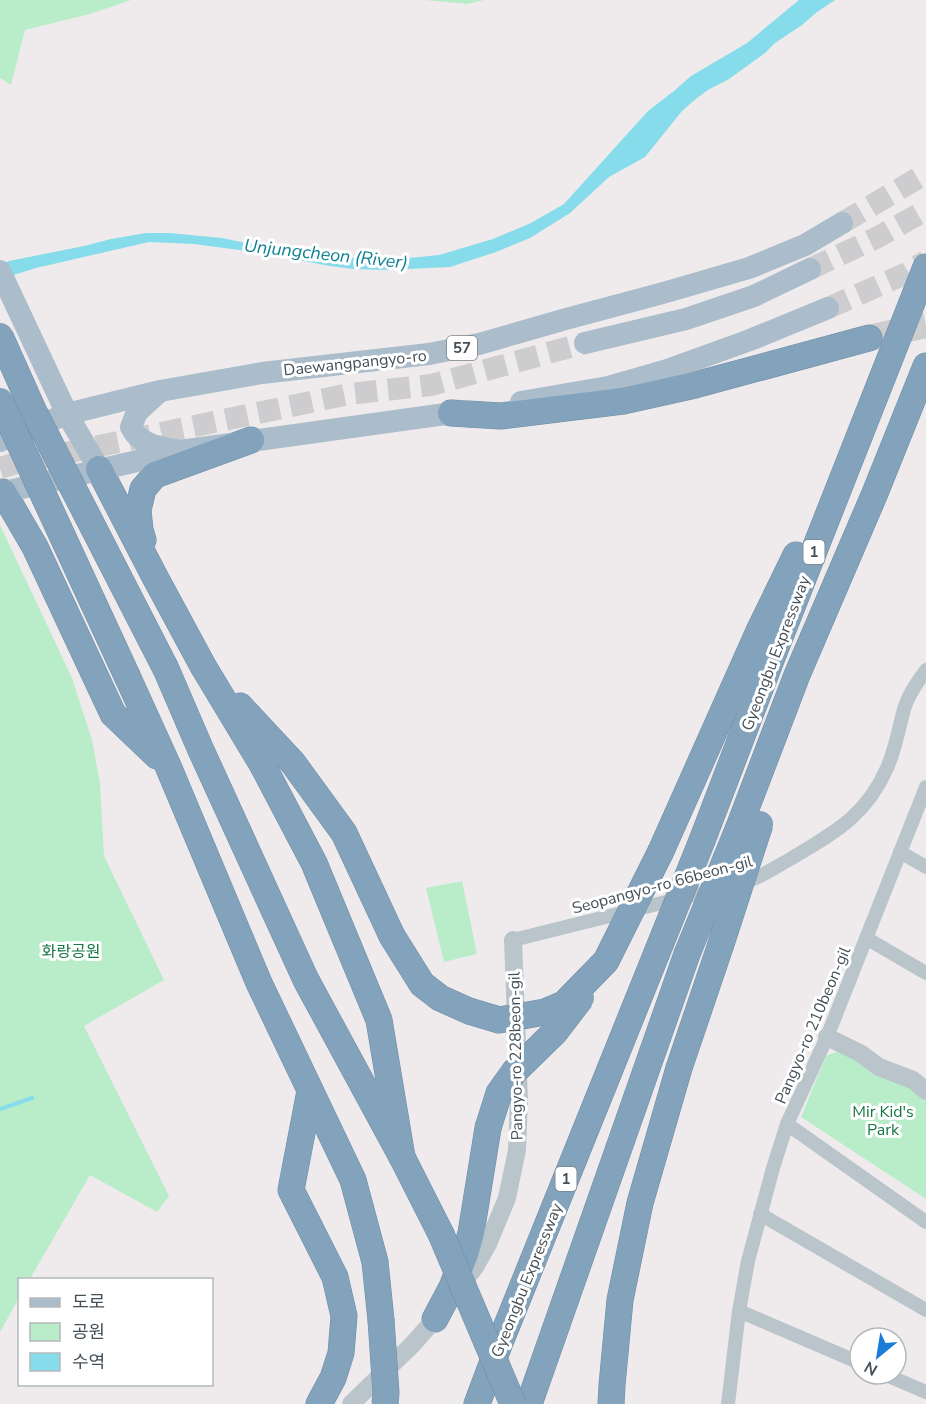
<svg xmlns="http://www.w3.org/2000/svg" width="926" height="1404" viewBox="0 0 926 1404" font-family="'Nunito Sans','Noto Sans KR',sans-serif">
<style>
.green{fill:#b9edca}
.water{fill:#86dcea}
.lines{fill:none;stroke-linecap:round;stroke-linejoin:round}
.stream{stroke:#86dcea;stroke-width:4}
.primary-tunnel{stroke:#cdccce;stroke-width:22;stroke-dasharray:22 11;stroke-linecap:butt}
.motorway-tunnel{stroke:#cdccce;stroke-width:26;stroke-dasharray:26 13;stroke-linecap:butt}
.motorway-casing{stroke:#6f8da6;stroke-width:27}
.minor{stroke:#bac4cb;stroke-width:14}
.tertiary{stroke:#bac4cb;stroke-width:18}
.primary{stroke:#abbdcb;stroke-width:22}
.motorway{stroke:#83a2bb;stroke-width:26}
.motorway-bridge-casing{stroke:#6f8da6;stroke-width:27;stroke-linecap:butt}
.motorway-bridge{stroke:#83a2bb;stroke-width:26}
.labels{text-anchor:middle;stroke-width:6;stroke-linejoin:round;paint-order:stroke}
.shield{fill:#fff;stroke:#7c848a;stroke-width:1.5}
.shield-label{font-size:15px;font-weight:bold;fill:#445058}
.street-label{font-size:16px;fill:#445058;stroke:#fff}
.park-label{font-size:16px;fill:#177741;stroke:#fff}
.water-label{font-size:18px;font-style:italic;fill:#0e8194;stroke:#fff}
</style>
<rect width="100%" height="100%" fill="#efebec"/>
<g class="green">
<path d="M0 0H131L90 14 25 30 11 85 0 78Z"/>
<path d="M425 0H484L467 4Z"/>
<path d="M0 525 72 678 92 740 100 783 104 856 164 980 84 1026 169 1196 157 1212 90 1175 30 1279 20 1280 19 1298 0 1332Z"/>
<path d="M462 881 477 954 444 962 426 888Z"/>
<path d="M841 1050 926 1096V1199L801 1117 826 1056Z"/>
</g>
<path class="water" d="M799 0H835L817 12 802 25 775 43 765 53 729 79 708 90 697 98 682 111 645 157 609 177 570 213 530 238 496 252 450 267 388 270 353 269 330 266 262 253 194 244 149 242 36 268 17 274 0 281V265L9 261 84 246 111 239 146 233H170L222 238 265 247 352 258 399 259 439 255 493 239 531 223 564 204 648 111 674 91 691 76 747 43Z"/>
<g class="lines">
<path class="stream" d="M0 1109 32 1098"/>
<g class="primary-tunnel">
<path d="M842 223 918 178 926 171"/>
<path d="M810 269 878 237 926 210"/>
<path d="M828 308 907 273 926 261"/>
<path d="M0 468 17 463 349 394 431 385 585 343"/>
</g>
<path class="motorway-tunnel" d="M869 338 926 325"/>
<g class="motorway-casing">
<g id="motorway">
<path d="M451 413 501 416 623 401 695 385 869 338"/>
<path d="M99 469 155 577 203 666 262 764 314 863 379 1020 402 1157"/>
<path d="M3 492 35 547 113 714 157 756"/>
<path d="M143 540 140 530 138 510 143 489 155 475 251 440"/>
<path d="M166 669 200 748 306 980 402 1157 441 1234"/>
<path d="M128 678 168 766 259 983 353 1180 375 1262 381 1320"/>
<path d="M240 706 293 763 344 833 392 936 422 984 440 998 469 1011"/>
<path d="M739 827 797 675 875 493 926 366"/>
<path d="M703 838 771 660 926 267"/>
<path d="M661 851 759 631 796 555"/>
<path d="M310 1091 291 1190 335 1277 344 1316 341 1353 333 1378 319 1404"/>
<path d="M435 1319 452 1287 465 1254 471 1233 488 1128"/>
<path d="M477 1404 499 1345 656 955"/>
<path d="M529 1404 687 954"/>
<path d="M611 1404 612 1385 620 1300 640 1203 679 1068 720 947"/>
</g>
</g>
<g class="minor">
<path d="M900 852 926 867"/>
<path d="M738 884C759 879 774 868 792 858 835 832 866 816 887 768 896 748 899 726 905 706 910 692 918 681 926 670"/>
<path d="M866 938 926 973"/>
<path d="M513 940 714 890"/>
<path d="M787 1124 926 1222"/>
<path d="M760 1214 926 1310"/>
<path d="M739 1311 860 1363"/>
<path d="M884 1374 926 1392"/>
<path d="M728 1404 739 1311 748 1261 773 1168 787 1124 827 1037 926 787"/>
</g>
<g class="tertiary">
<path d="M827 1037 860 1053 879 1067 913 1080 926 1091"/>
<path d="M351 1404 412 1345 435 1319 475 1267 488 1244 507 1198 517 1150 519 1100 513 940"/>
</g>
<g class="primary">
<path d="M0 271 67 414 99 469"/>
<path d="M585 343 686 319 754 296 810 269"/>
<path d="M159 392 137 412 131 427C139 444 157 447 175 450"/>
<path d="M521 402 608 387 667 370 750 340 828 308"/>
<path d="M0 441 67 414 160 391 262 373 429 354 479 344 566 319 663 293 749 268 805 245 842 223"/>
<path d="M0 493 180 451 467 411"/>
</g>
<use href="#motorway" class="motorway"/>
<g class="motorway-bridge-casing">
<g id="motorway-bridge">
<path d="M0 336 34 412 166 669"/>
<path d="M0 401 128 678"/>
<path d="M720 947 760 824"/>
<path d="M687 954 739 827"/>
<path d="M656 955 703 838"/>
<path d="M469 1011 499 1020 545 1012 564 1004 606 961 661 851"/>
<path d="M488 1128 499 1093 514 1072 555 1032 581 998"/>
<path d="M441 1234 513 1404"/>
<path d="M381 1320 386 1393 385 1404"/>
</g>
</g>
<use href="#motorway-bridge" class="motorway-bridge"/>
</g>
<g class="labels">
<g class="shield">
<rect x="447" y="336" width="30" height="24" rx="4.5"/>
<rect x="803.5" y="540" width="21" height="24" rx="4.5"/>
<rect x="555.5" y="1167" width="21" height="24" rx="4.5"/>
</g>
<g class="shield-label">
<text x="462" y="353">57</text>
<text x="814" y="557">1</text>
<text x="566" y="1184">1</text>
</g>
<g class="street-label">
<text transform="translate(355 362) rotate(-6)" y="6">Daewangpangyo-ro</text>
<text transform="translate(775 653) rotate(-69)" y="6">Gyeongbu Expressway</text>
<text transform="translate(662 884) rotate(-15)" y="6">Seopangyo-ro 66beon-gil</text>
<text transform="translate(812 1025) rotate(-67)" y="6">Pangyo-ro 210beon-gil</text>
<text transform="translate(515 1056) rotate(-91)" y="6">Pangyo-ro 228beon-gil</text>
<text transform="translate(526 1280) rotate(-68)" y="6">Gyeongbu Expressway</text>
</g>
<g class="park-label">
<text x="71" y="957">화랑공원</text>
<text x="883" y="1117">Mir Kid's<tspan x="883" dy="18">Park</tspan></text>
</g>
<g class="water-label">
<text transform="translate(326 254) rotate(6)" y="6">Unjungcheon (River)</text>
</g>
</g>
<rect x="18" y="1278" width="195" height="108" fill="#ffffff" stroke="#b4b9bc" stroke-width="1.5"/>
<rect x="30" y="1298" width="30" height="9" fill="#abbdcb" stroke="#b4b9bc" stroke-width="1.5"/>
<text x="72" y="1308" font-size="18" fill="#445058">도로</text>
<rect x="30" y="1323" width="30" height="18" fill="#b9edca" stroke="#b4b9bc" stroke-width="1.5"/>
<text x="72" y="1338" font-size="18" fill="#445058">공원</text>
<rect x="30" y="1353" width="30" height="18" fill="#86dcea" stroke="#b4b9bc" stroke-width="1.5"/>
<text x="72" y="1368" font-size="18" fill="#445058">수역</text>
<g transform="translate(878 1356) rotate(210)"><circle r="28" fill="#ffffff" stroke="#b4b9bc" stroke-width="1.5"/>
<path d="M0-4.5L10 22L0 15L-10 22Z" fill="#1b7bd9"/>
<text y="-9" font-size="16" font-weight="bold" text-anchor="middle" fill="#445058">N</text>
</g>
</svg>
